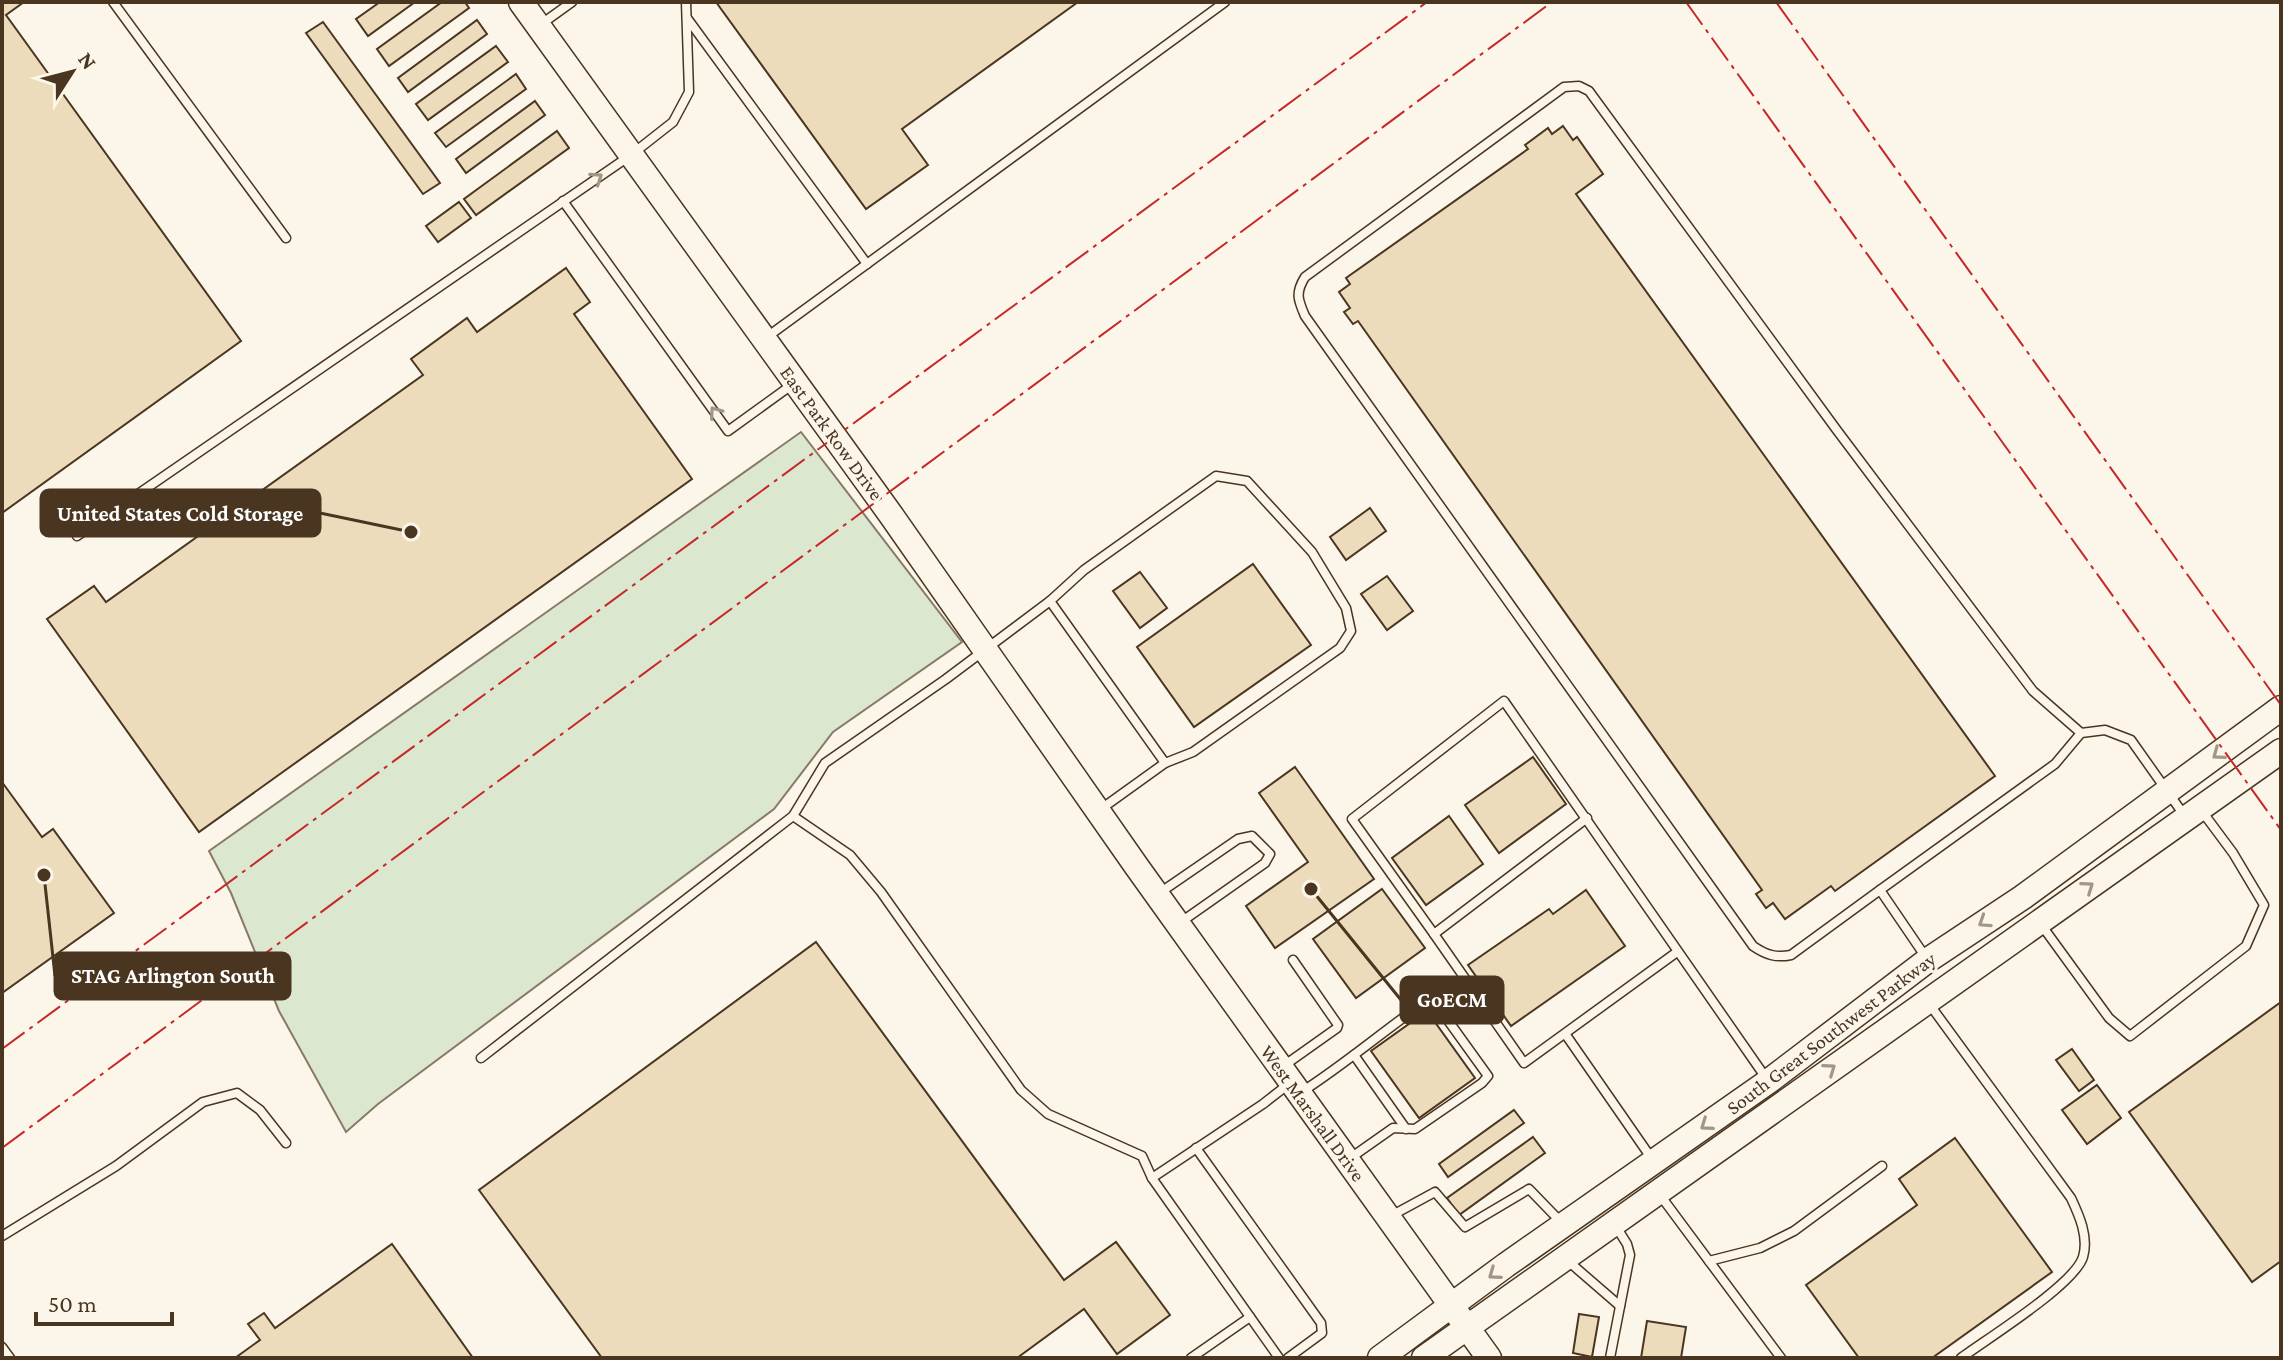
<svg xmlns="http://www.w3.org/2000/svg" width="2283" height="1360" viewBox="0 0 2283 1360" font-family="'Crimson Pro',serif">
<style>
.green{fill:#dce7d0;stroke:#887966;stroke-width:2}
.building{fill:#ecdcbc;stroke:#4a3520;stroke-width:2}
.lines{fill:none;stroke-linecap:round;stroke-linejoin:round}
.service-casing{stroke:#4a3520;stroke-width:11}
.secondary-casing{stroke:#4a3520;stroke-width:27}
.service{stroke:#fbf6e9;stroke-width:8}
.secondary{stroke:#fbf6e9;stroke-width:24}
.power{stroke:#c62828;stroke-width:2;stroke-dasharray:28 6 4 6;stroke-linecap:butt}
.oneway{stroke:#a29684}
.labels{text-anchor:middle;stroke-width:6;stroke-linejoin:round;paint-order:stroke}
.street-label{font-size:20px;fill:#4a3520;stroke:#fbf6e9}
.leader{fill:none;stroke:#4a3520;stroke-width:3}
.callout-dot{fill:#4a3520;stroke:#fbf6e9;stroke-width:3}
.callout{fill:#4a3520;stroke:#4a3520;stroke-width:3}
.callout-label{font-size:22px;text-anchor:middle;font-weight:bold;fill:#fff}
</style>
<rect width="100%" height="100%" fill="#fbf6e9"/>
<path class="green" d="M801 432 962 642 833 732 774 809 378 1104 346 1132 279 1011 231 893 209 851Z"/>
<g class="building">
<path d="M2 2H24L6 15 241 341 2 513Z"/>
<path d="M380 2H415L368 36 356 19Z"/>
<path d="M442 2H465L469 8 389 66 377 49Z"/>
<path d="M716 2H1078L902 129 928 165 866 209Z"/>
<path d="M477 20 487 34 408 92 398 78Z"/>
<path d="M323 22 440 183 423 194 306 33Z"/>
<path d="M496 46 508 62 428 120 416 104Z"/>
<path d="M516 74 526 89 446 147 435 133Z"/>
<path d="M535 101 545 115 466 173 456 159Z"/>
<path d="M1563 126 1573 140 1577 137 1603 174 1576 194 1995 776 1835 891 1831 886 1785 919 1773 903 1766 908 1756 894 1762 890 1358 321 1353 324 1344 312 1350 308 1339 292 1350 284 1346 278 1528 149 1525 145 1548 128 1552 134Z"/>
<path d="M557 131 569 148 476 215 464 199Z"/>
<path d="M459 202 471 218 438 242 426 226Z"/>
<path d="M566 268 590 302 574 314 692 479 199 832 47 619 94 586 106 602 423 375 411 359 467 318 477 332Z"/>
<path d="M1370 508 1386 531 1346 560 1330 537Z"/>
<path d="M1253 564 1311 645 1194 727 1137 647Z"/>
<path d="M1140 572 1167 608 1140 628 1113 591Z"/>
<path d="M1387 576 1413 611 1387 630 1361 594Z"/>
<path d="M1533 757 1566 804 1499 853 1465 805Z"/>
<path d="M1295 767 1374 879 1275 948 1246 906 1308 862 1259 793Z"/>
<path d="M2 782 42 837 53 829 114 913 2 993Z"/>
<path d="M1449 816 1483 864 1426 905 1392 858Z"/>
<path d="M1382 889 1425 948 1356 998 1313 939Z"/>
<path d="M1586 890 1625 946 1511 1026 1468 965 1549 909 1553 914Z"/>
<path d="M816 942 1064 1280 1116 1242 1170 1315 1117 1354 1084 1309 1017 1358H602L479 1190Z"/>
<path d="M2281 1002V1261L2252 1282 2129 1112Z"/>
<path d="M1427 1011 1475 1078 1419 1118 1371 1051Z"/>
<path d="M2072 1049 2094 1080 2079 1091 2056 1060Z"/>
<path d="M2097 1085 2121 1118 2087 1144 2062 1110Z"/>
<path d="M1514 1110 1524 1123 1448 1177 1439 1164Z"/>
<path d="M1533 1137 1545 1153 1459 1215 1447 1198Z"/>
<path d="M1955 1138 2052 1272 1932 1358H1859L1806 1285 1917 1205 1899 1179Z"/>
<path d="M392 1244 473 1358H235L260 1340 248 1324 264 1313 275 1328Z"/>
<path d="M1579 1314 1599 1317 1592 1357 1573 1353Z"/>
<path d="M1647 1321 1686 1327 1681 1358H1641Z"/>
</g>
<g class="lines">
<g class="service-casing">
<g id="service">
<path d="M113 2 286 238"/>
<path d="M687 18 867 264"/>
<path d="M540 25 572 2"/>
<path d="M563 201 728 431 793 384"/>
<path d="M767 337 1225 2"/>
<path d="M77 536 631 155 673 122 689 92 686 2"/>
<path d="M1050 601 1084 570 1216 476 1247 481 1312 552 1346 608 1351 631 1340 648 1193 752 1165 763"/>
<path d="M1101 809 1165 763 1050 601 946 679 825 763 793 816 850 855 881 892 1021 1090 1048 1114 1142 1156 1152 1178 1279 1358"/>
<path d="M1587 818 1434 934 1524 1063 1677 952"/>
<path d="M1880 890 1791 955C1776 958 1766 955 1753 946L1305 316C1298 300 1295 293 1305 277L1564 87 1579 86 1589 91 1836 429 2033 691 2081 733"/>
<path d="M1158 894 1238 839 1252 836 1270 854 1265 863 1181 922"/>
<path d="M2040 923 2109 1018 2130 1036 2246 946 2264 905 2233 853 2201 810"/>
<path d="M1434 934 1352 819 1504 701 1766 1078"/>
<path d="M1927 959 1880 890 2055 764 2081 733 2105 730 2131 740 2184 815"/>
<path d="M1930 1005 2071 1198C2079 1215 2089 1237 2083 1257 2074 1285 1988 1338 1961 1358"/>
<path d="M1566 1035 1652 1159"/>
<path d="M1354 1055 1406 1129"/>
<path d="M481 1058 793 816"/>
<path d="M1282 1067 1337 1028 1338 1025 1293 960"/>
<path d="M1300 1093C1344 1065 1382 1032 1425 1002L1434 1001 1488 1076 1482 1083 1415 1129 1393 1128 1349 1159"/>
<path d="M1196 1148 1321 1323 1322 1333 1288 1358"/>
<path d="M1152 1178 1263 1104 1290 1083"/>
<path d="M1660 1195 1781 1358"/>
<path d="M1389 1217 1435 1192 1465 1227 1529 1189 1560 1221"/>
<path d="M2 1236 116 1166 203 1102 237 1093 260 1110 286 1143"/>
<path d="M1568 1261 1620 1306"/>
<path d="M1709 1261 1760 1248 1794 1231 1882 1166"/>
<path d="M2 1347 10 1358"/>
<path d="M1191 1358 1250 1317"/>
<path d="M1610 1358 1630 1255 1627 1244 1615 1225"/>
</g>
</g>
<g class="secondary-casing">
<g id="secondary">
<path d="M521 2 891 515 1137 867 1489 1358"/>
<path d="M1380 1358 1506 1265 1769 1081 1928 960 2023 897 2281 708"/>
<path d="M1424 1358 2281 751"/>
</g>
</g>
<use href="#service" class="service"/>
<use href="#secondary" class="secondary"/>
<g class="power">
<path d="M1686 2 2281 830"/>
<path d="M1776 2 2281 705"/>
<path d="M2 1049 1427 2"/>
<path d="M2 1148 1552 2"/>
</g>
</g>
<defs><path id="oneway-chevron" d="M-2-3.5L2.5 0L-2 3.5" fill="none" stroke-width="1.6" stroke-linecap="round" stroke-linejoin="round" transform="scale(2)"/></defs>
<g class="oneway">
<use href="#oneway-chevron" transform="translate(597 178) rotate(-34)"/>
<use href="#oneway-chevron" transform="translate(715 412) rotate(-126)"/>
<use href="#oneway-chevron" transform="translate(2218 754) rotate(144)"/>
<use href="#oneway-chevron" transform="translate(2088 887) rotate(-35)"/>
<use href="#oneway-chevron" transform="translate(1984 922) rotate(147)"/>
<use href="#oneway-chevron" transform="translate(1830 1069) rotate(-35)"/>
<use href="#oneway-chevron" transform="translate(1706 1125) rotate(145)"/>
<use href="#oneway-chevron" transform="translate(1494 1274) rotate(144)"/>
</g>
<g class="labels">
<g class="street-label">
<text transform="translate(832 433) rotate(54)" y="7">East Park Row Drive</text>
<text transform="translate(1831 1033) rotate(-37)" y="7">South Great Southwest Parkway</text>
<text transform="translate(1313 1113) rotate(54)" y="7">West Marshall Drive</text>
</g>
</g>
<path class="leader" d="M411 532L320 513M44 875L55 976M1311 889L1401 1000"/>
<g class="callout-dot">
<circle cx="411" cy="532" r="8"/>
<circle cx="44" cy="875" r="8"/>
<circle cx="1311" cy="889" r="8"/>
</g>
<g class="callout">
<rect x="41" y="490" width="279" height="46" rx="8"/>
<rect x="55" y="953" width="235" height="46" rx="8"/>
<rect x="1401" y="977" width="102" height="46" rx="8"/>
</g>
<g class="callout-label">
<text x="180" y="521">United States Cold Storage</text>
<text x="173" y="983">STAG Arlington South</text>
<text x="1452" y="1007">GoECM</text>
</g>
<rect width="2283" height="1360" fill="none" stroke="#4a3520" stroke-width="8"/>
<g transform="translate(72 72) rotate(54)" stroke="#fbf6e9" stroke-width="6" paint-order="stroke">
<path d="M0-6L14 30L0 20L-14 30Z" fill="#4a3520"/>
<text y="-12" font-size="22" font-weight="bold" text-anchor="middle" fill="#4a3520">N</text>
</g>
<path d="M36 1312v12h136v-12" fill="none" stroke="#4a3520" stroke-width="4"/>
<text x="48" y="1312" font-size="24" fill="#4a3520" stroke="#fbf6e9" stroke-width="6" paint-order="stroke">50 m</text>
</svg>
